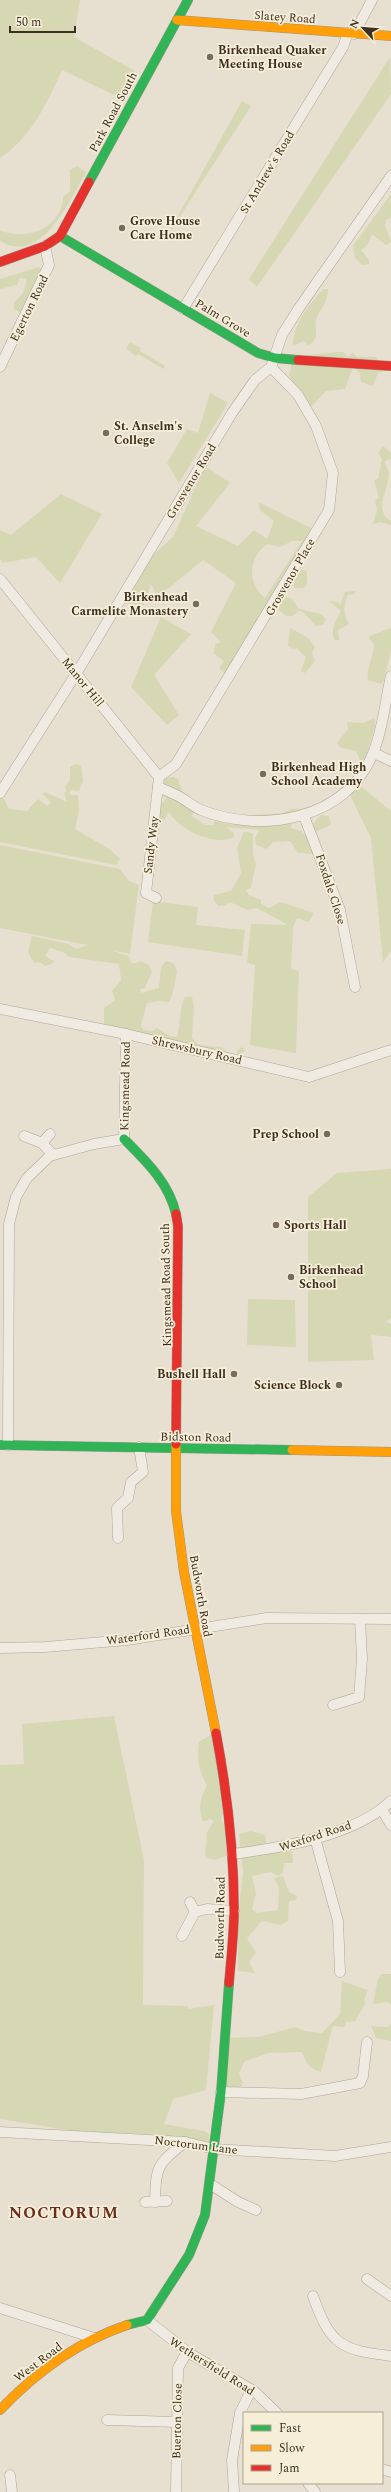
<svg xmlns="http://www.w3.org/2000/svg" width="391" height="2492" viewBox="0 0 391 2492" font-family="Spectral,serif">
<style>
.green{fill:#d6d7b3;fill-rule:evenodd}
.lines{fill:none;stroke-linecap:round;stroke-linejoin:round}
.street-casing{stroke:#ada599;stroke-width:11}
.fast-casing{stroke:#9c958a;stroke-width:10}
.slow-casing{stroke:#9c958a;stroke-width:10}
.jam-casing{stroke:#9c958a;stroke-width:10}
.street{stroke:#efebe3;stroke-width:10}
.fast{stroke:#30b455;stroke-width:9}
.slow{stroke:#ff9f0a;stroke-width:9}
.jam{stroke:#e5322d;stroke-width:9}
.poi-dot{fill:#786c5e;stroke:#f7eed8;stroke-width:1.5}
.labels{text-anchor:middle;stroke-width:3.5;stroke-linejoin:round;paint-order:stroke}
.street-label{font-size:12px;fill:#3d2e20;stroke:#f7eed8}
.poi-label{font-size:12px;font-weight:bold;fill:#3d2e20;stroke:#f7eed8;text-anchor:start}
.district-label{font-size:16px;font-weight:bold;letter-spacing:1px;fill:#6b2e1e;stroke:#f7eed8}
</style>
<rect width="100%" height="100%" fill="#e7e0d1"/>
<g class="green">
<path d="M0 0H80L74 37 135 71 118 97 62 70C47 103 31 138 0 158Z"/>
<path d="M390 57 391 94 257 287 249 279Z"/>
<path d="M242 101 251 106 164 241Z"/>
<path d="M77 166 86 172C70 200 42 266 0 241V230C26 242 62 228 63 197L70 191V170Z"/>
<path d="M391 194V218L387 219 385 225 391 242 386 245 372 234 368 244 361 250 369 260V264L362 265 355 258 353 246Z"/>
<path d="M39 267 41 269 40 274 20 312 14 309V302C22 295 26 291 26 279L20 278 17 285 0 289V279Z"/>
<path d="M323 289H328C328 305 318 310 316 321 314 333 321 336 308 346L304 341 293 346C293 324 309 305 323 289Z"/>
<path d="M130 342 141 348 140 351 165 366 163 369 138 354 136 356 126 349Z"/>
<path d="M336 352H343L348 357 353 353 357 357H376L378 361 391 370 378 373 373 386 361 382 360 373 353 367 345 389 326 391 310 408 289 376 293 357Z"/>
<path d="M210 393 228 403 179 483 167 463 187 429 198 433Z"/>
<path d="M383 446 391 453V459L385 461C385 466 390 471 389 476 387 491 374 512 391 521V525L380 522 373 524 377 510 375 500 379 498 374 480 378 479 382 459 378 453Z"/>
<path d="M205 466 230 483 196 526 238 546 254 530 267 539 274 521 260 510 258 502 313 529 225 674 219 668 224 661 214 654 215 644 221 642 211 632 236 583 203 560 158 597 151 584 144 605 125 604 153 555 173 537ZM292 541H302L265 598C247 583 248 558 267 544L280 547Z"/>
<path d="M61 494 102 514 60 583 36 557 3 563 0 559V530L11 535Z"/>
<path d="M302 569 307 572V584L304 588H294L295 577Z"/>
<path d="M355 591V594L348 595C343 604 343 616 349 624L338 630 339 640H335C329 630 337 620 341 611L329 601 338 602 340 605 345 592Z"/>
<path d="M286 597 291 598 299 609 321 614 326 619 323 625 316 626 304 613 299 611 292 616H286L278 609 279 603Z"/>
<path d="M161 617 191 634 154 675 179 715 167 725 131 687Z"/>
<path d="M290 628 307 637 315 647 312 653 315 661 305 673 301 671 306 657 296 648 293 649 288 646Z"/>
<path d="M391 628V650L384 680 381 684 368 680C366 668 374 656 374 644L369 639 370 636Z"/>
<path d="M375 718V727L364 762H361L356 751 341 748 337 743 348 729 347 722 363 723Z"/>
<path d="M75 764 81 765 83 781 79 791 72 790 69 792 71 795H78L79 811 75 829 109 849 120 859 116 865 0 842V797L4 799 9 809 27 811 38 799 47 806 51 802 42 794 45 792 67 802 64 793 66 791 65 787 70 780V767Z"/>
<path d="M172 777 178 779C181 792 188 800 200 804L192 816 205 825H214V818L282 813 292 809 311 808 308 816 292 823 291 828 301 831 309 839 314 823 321 815 329 816 331 825 317 831 313 854 298 853 290 841 273 842 267 849 256 845 255 838 260 830 226 827 234 833V837C215 847 179 830 169 812L165 819H156L157 806 164 802 166 797 161 793 163 778Z"/>
<path d="M358 784 391 811V951L383 962 371 838 349 793Z"/>
<path d="M244 832H248L253 834V855L256 864 251 888 246 890 249 895 261 900V904L269 908 281 902 314 913 309 922 297 918 293 927 291 969 299 971 296 1053 250 1045 255 965 247 963 251 924 288 925 257 908 247 910 230 902 225 905 218 906 213 899 214 895 231 891 241 873 237 848Z"/>
<path d="M0 845 120 869 129 881 139 885 130 954 111 950 128 956 132 964 141 961 149 965 152 972 145 988 140 989 141 993 159 988 161 967 166 961 173 963 177 970C176 978 173 996 169 1002L158 1001 147 1003 141 1025 143 1030 153 1031 157 1028 171 1037H177C181 1024 179 1008 185 997H192L194 1006 192 1038 198 1045 221 1047 226 1052 238 1055 237 1051 242 1047 245 1050 237 1062 110 1033 104 1024V1008L115 1000 112 991 121 980 119 964 69 957 63 952 50 948 45 956 54 961 52 964 45 966 40 962 34 963 28 952 32 936 68 944 77 949 87 945 0 928Z"/>
<path d="M153 901 198 907 196 925 245 930 242 956 148 942Z"/>
<path d="M391 1169V1319L386 1321 391 1324V1337L371 1335 374 1360 308 1362V1197L337 1173Z"/>
<path d="M248 1299 295 1300 296 1347 247 1345Z"/>
<path d="M114 1716 144 1860 143 2005 188 2006V2009L214 2005 206 2090 173 2099 164 2124 204 2131 209 2134V2142L161 2135 73 2131 0 2119V1765L24 1764 22 1724Z"/>
<path d="M214 1733 228 1801 221 1819 227 1829 226 1856 215 1860 206 1858C203 1850 209 1843 206 1834L214 1821 210 1819 203 1822C198 1808 200 1799 207 1785 198 1770 197 1759 199 1742Z"/>
<path d="M251 1831 265 1835 268 1853 292 1851 293 1863H284L283 1873 278 1876 271 1872 252 1876 256 1894 252 1909 256 1913 278 1910 279 1887 274 1878 283 1876 289 1892 297 1896 296 1900 289 1901 288 1921 281 1925 262 1921 247 1938 256 1953 249 1962 255 1973 238 1971V1917L243 1872 239 1834Z"/>
<path d="M382 1974H391V2005L388 2002 373 2004 378 1978Z"/>
<path d="M342 1981 368 1990 364 2000 366 2003 355 2021 346 2022 345 2027 333 2026 321 2072C310 2070 305 2061 302 2052L269 2053 245 2061 239 2073 243 2083 239 2090 223 2094 225 2038 258 2037 296 2027 305 2031 322 2033 340 2014Z"/>
<path d="M391 2024V2041L376 2038 371 2026 388 2027Z"/>
</g>
<g class="lines">
<g class="street-casing">
<g id="street">
<path d="M354 34 372 0"/>
<path d="M183 309 343 47 348 33"/>
<path d="M0 367 49 265 45 246"/>
<path d="M0 579 159 777 146 893 156 898"/>
<path d="M374 753 391 761"/>
<path d="M159 777 176 764 329 510 333 473 316 426 298 395 271 367"/>
<path d="M158 787C165 790 173 793 180 797 187 801 194 807 201 810 262 834 347 820 373 753 383 730 385 701 391 676"/>
<path d="M0 793 76 674 232 413 255 380 271 367 282 335 299 308 391 176"/>
<path d="M304 816 340 910 355 987"/>
<path d="M0 1009 126 1034 309 1077 391 1050"/>
<path d="M24 1136 42 1143 53 1155"/>
<path d="M42 1143 50 1134"/>
<path d="M8 1445 9 1224 16 1197 27 1178 50 1156 94 1144 124 1139 126 1034"/>
<path d="M118 1538 117 1508 128 1498 131 1482 143 1472 139 1447"/>
<path d="M0 1648 45 1647 127 1640 267 1618 391 1619"/>
<path d="M333 1705 359 1697 362 1659 360 1619"/>
<path d="M382 1810 391 1825"/>
<path d="M315 1838 338 1921 340 1972"/>
<path d="M232 1854C281 1848 354 1836 391 1801"/>
<path d="M190 1902 195 1912"/>
<path d="M182 1936 195 1912 207 1909 234 1911"/>
<path d="M221 2092 301 2094 360 2083 363 2076 367 2042"/>
<path d="M0 2132 185 2142 214 2149 335 2156 391 2147"/>
<path d="M210 2184 238 2202 256 2210"/>
<path d="M145 2202 167 2201"/>
<path d="M155 2202C156 2165 157 2165 185 2142"/>
<path d="M367 2279 391 2296"/>
<path d="M313 2296C330 2345 341 2350 391 2356"/>
<path d="M0 2308 94 2338"/>
<path d="M147 2320 189 2353 254 2391 277 2413"/>
<path d="M107 2420 177 2422"/>
<path d="M382 2469 391 2472"/>
<path d="M10 2475 12 2492"/>
<path d="M308 2483 315 2492"/>
<path d="M176 2492 178 2368 187 2352"/>
<path d="M234 2492 232 2460 240 2413 251 2390"/>
</g>
</g>
<g class="fast-casing">
<g id="fast">
<path d="M89 182 188 0"/>
<path d="M60 236 258 353 275 358 298 360"/>
<path d="M124 1139C146 1161 169 1183 176 1214"/>
<path d="M0 1445 292 1450"/>
<path d="M127 2325 147 2320 189 2255 205 2215 221 2092 229 1983"/>
</g>
</g>
<g class="slow-casing">
<g id="slow">
<path d="M177 20 391 36"/>
<path d="M176 1444V1511L184 1572 216 1733"/>
<path d="M292 1450 391 1452"/>
<path d="M0 2410C36 2372 77 2342 127 2325"/>
</g>
</g>
<g class="jam-casing">
<g id="jam">
<path d="M0 262 45 246 60 236 89 182"/>
<path d="M298 360 391 366"/>
<path d="M176 1214 178 1226 176 1444"/>
<path d="M216 1733C227 1791 234 1850 234 1910 234 1934 231 1959 229 1983"/>
</g>
</g>
<use href="#street" class="street"/>
<use href="#fast" class="fast"/>
<use href="#slow" class="slow"/>
<use href="#jam" class="jam"/>
</g>
<g class="poi-dot">
<circle cx="210" cy="57" r="4"/>
<circle cx="122" cy="228" r="4"/>
<circle cx="106" cy="433" r="4"/>
<circle cx="196" cy="604" r="4"/>
<circle cx="263" cy="774" r="4"/>
<circle cx="327" cy="1134" r="4"/>
<circle cx="276" cy="1225" r="4"/>
<circle cx="291" cy="1277" r="4"/>
<circle cx="234" cy="1374" r="4"/>
<circle cx="339" cy="1385" r="4"/>
</g>
<g class="labels">
<g class="street-label">
<text transform="translate(285 17) rotate(4)" y="4">Slatey Road</text>
<text transform="translate(113 112) rotate(-62)" y="4">Park Road South</text>
<text transform="translate(267 172) rotate(-59)" y="4">St Andrew's Road</text>
<text transform="translate(29 308) rotate(-64)" y="4">Egerton Road</text>
<text transform="translate(223 318) rotate(31)" y="4">Palm Grove</text>
<text transform="translate(191 481) rotate(-59)" y="4">Grosvenor Road</text>
<text transform="translate(290 577) rotate(-60)" y="4">Grosvenor Place</text>
<text transform="translate(83 682) rotate(51)" y="4">Manor Hill</text>
<text transform="translate(151 845) rotate(-83)" y="4">Sandy Way</text>
<text transform="translate(331 889) rotate(72)" y="4">Foxdale Close</text>
<text transform="translate(197 1050) rotate(13)" y="4">Shrewsbury Road</text>
<text transform="translate(125 1086) rotate(-89)" y="4">Kingsmead Road</text>
<text transform="translate(166 1285) rotate(-91)" y="4">Kingsmead Road South</text>
<text transform="translate(196 1437) rotate(1)" y="4">Bidston Road</text>
<text transform="translate(201 1596) rotate(80)" y="4">Budworth Road</text>
<text transform="translate(148 1635) rotate(-8)" y="4">Waterford Road</text>
<text transform="translate(315 1836) rotate(-18)" y="4">Wexford Road</text>
<text transform="translate(220 1918) rotate(-89)" y="4">Budworth Road</text>
<text transform="translate(196 2145) rotate(7)" y="4">Noctorum Lane</text>
<text transform="translate(38 2362) rotate(-37)" y="4">West Road</text>
<text transform="translate(212 2366) rotate(32)" y="4">Wethersfield Road</text>
<text transform="translate(177 2421) rotate(-89)" y="4">Buerton Close</text>
</g>
<g class="poi-label">
<text x="218" y="54">Birkenhead Quaker<tspan x="218" dy="14">Meeting House</tspan></text>
<text x="130" y="225">Grove House<tspan x="130" dy="14">Care Home</tspan></text>
<text x="114" y="430">St. Anselm's<tspan x="114" dy="14">College</tspan></text>
<text x="188" y="601" text-anchor="end">Birkenhead<tspan x="188" dy="14">Carmelite Monastery</tspan></text>
<text x="271" y="771">Birkenhead High<tspan x="271" dy="14">School Academy</tspan></text>
<text x="319" y="1138" text-anchor="end">Prep School</text>
<text x="284" y="1229">Sports Hall</text>
<text x="299" y="1274">Birkenhead<tspan x="299" dy="14">School</tspan></text>
<text x="226" y="1378" text-anchor="end">Bushell Hall</text>
<text x="331" y="1389" text-anchor="end">Science Block</text>
</g>
<g class="district-label">
<text x="64" y="2218">NOCTORUM</text>
</g>
</g>
<rect x="243" y="2412" width="140" height="72" fill="#f7eed8" stroke="#ada18e"/>
<rect x="251" y="2425" width="20" height="6" fill="#30b455" stroke="#ada18e"/>
<text x="279" y="2432" font-size="12" fill="#3d2e20">Fast</text>
<rect x="251" y="2445" width="20" height="6" fill="#ff9f0a" stroke="#ada18e"/>
<text x="279" y="2452" font-size="12" fill="#3d2e20">Slow</text>
<rect x="251" y="2465" width="20" height="6" fill="#e5322d" stroke="#ada18e"/>
<text x="279" y="2472" font-size="12" fill="#3d2e20">Jam</text>
<g transform="translate(363 28) rotate(296)" stroke="#f7eed8" stroke-width="3" paint-order="stroke">
<path d="M0-3L7 15L0 10L-7 15Z" fill="#3d2e20"/>
<text y="-6" font-size="11" font-weight="bold" text-anchor="middle" fill="#3d2e20">N</text>
</g>
<path d="M10 26v6h65v-6" fill="none" stroke="#3d2e20" stroke-width="2"/>
<text x="16" y="26" font-size="12" fill="#3d2e20" stroke="#f7eed8" stroke-width="3" paint-order="stroke">50 m</text>
</svg>
